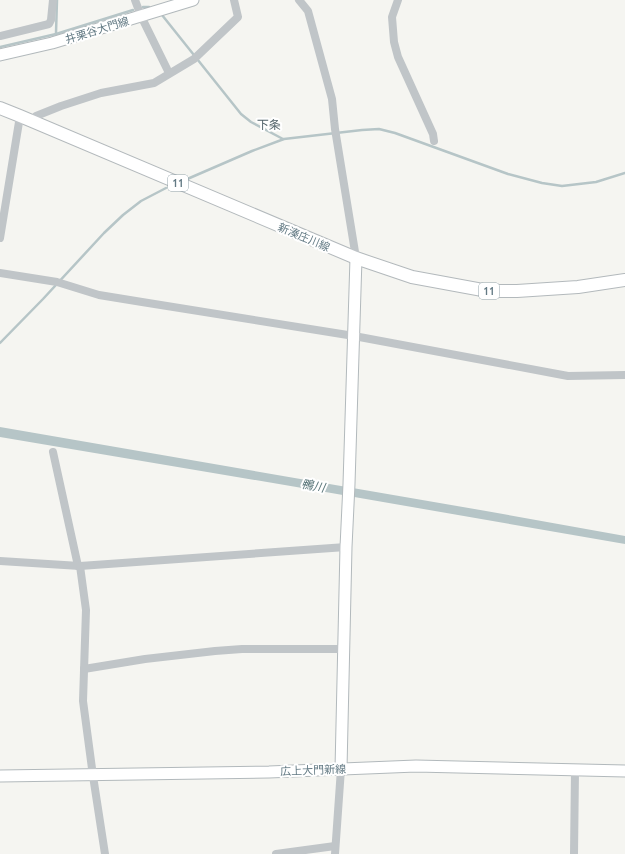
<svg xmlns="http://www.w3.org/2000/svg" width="625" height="854" viewBox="0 0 625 854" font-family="Ubuntu,'Noto Sans JP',sans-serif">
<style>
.water{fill:#b6c5c7}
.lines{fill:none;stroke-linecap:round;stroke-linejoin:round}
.stream{stroke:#b6c5c7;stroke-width:2.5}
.secondary-casing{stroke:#b2b9bc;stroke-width:13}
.primary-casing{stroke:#b3b9bc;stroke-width:14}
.street{stroke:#c0c5c8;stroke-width:8}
.secondary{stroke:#fff;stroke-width:11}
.primary{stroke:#fff;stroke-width:12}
.labels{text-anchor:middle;stroke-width:4;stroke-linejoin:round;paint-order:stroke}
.shield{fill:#fff;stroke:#92a2a9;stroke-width:1}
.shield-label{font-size:10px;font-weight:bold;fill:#637a84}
.street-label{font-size:11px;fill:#637a84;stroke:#fff}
.neighbourhood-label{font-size:12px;fill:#516269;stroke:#fff}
.water-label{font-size:12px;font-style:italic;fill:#5a767a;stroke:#fff}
</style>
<rect width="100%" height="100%" fill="#f5f5f1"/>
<path class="water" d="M0 427 486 511 625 536V544L314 490 0 437Z"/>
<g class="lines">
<g class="stream">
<path d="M143 7H149"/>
<path d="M162 15 241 114 251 122 283 139"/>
<path d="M56 33 57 0"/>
<path d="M0 47 56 34 133 10"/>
<path d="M185 180 252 151 284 139 362 130 379 129 395 133 508 174 542 183 562 186 596 182 625 173"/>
<path d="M0 343 43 299 104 233 123 215 141 201 166 188"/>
</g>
<g class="secondary-casing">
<g id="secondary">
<path d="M0 55 52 43 193 0"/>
<path d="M341 769 346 547 349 484 356 258"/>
<path d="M0 776 269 772 416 766 625 771"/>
</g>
</g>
<g class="primary-casing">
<path id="primary" d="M0 108 20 116 356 258 412 277 488 291H517L578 287 625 280"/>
</g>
<g class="street">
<path d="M135 0 141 16 169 73"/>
<path d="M299 0 308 11 332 99 335 129 356 258"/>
<path d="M398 0 392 17 394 42 398 57 433 134 434 141"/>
<path d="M0 36 49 24 51 20 53 0"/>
<path d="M33 122 36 116 61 106 101 93 154 83 194 59 238 17 234 0"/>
<path d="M0 238 20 116"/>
<path d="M0 273 57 282 99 295 142 302 354 336 568 376 625 375"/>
<path d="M53 452 78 566"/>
<path d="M0 561 80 566 346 547"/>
<path d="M80 566 86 610 83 701 93 776 105 854"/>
<path d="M84 669 145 659 215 651 242 649H343"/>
<path d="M276 854 335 846"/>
<path d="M335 854 341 769"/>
<path d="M574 854 575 771"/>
</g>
<use href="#secondary" class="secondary"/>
<use href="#primary" class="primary"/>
</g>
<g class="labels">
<g class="shield">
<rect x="168" y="175" width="20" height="16" rx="3"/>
<rect x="479" y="283" width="20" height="16" rx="3"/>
</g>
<g class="shield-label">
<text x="178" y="187">11</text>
<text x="489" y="295">11</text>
</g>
<g class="street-label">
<text transform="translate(97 30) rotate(-17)" y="4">井栗谷大門線</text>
<text transform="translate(304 237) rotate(23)" y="4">新湊庄川線</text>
<text transform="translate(313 770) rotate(-2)" y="4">広上大門新線</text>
</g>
<g class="neighbourhood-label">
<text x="269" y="129">下条</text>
</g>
<g class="water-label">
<text transform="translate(313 486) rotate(10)" y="4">鴨川</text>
</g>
</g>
</svg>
